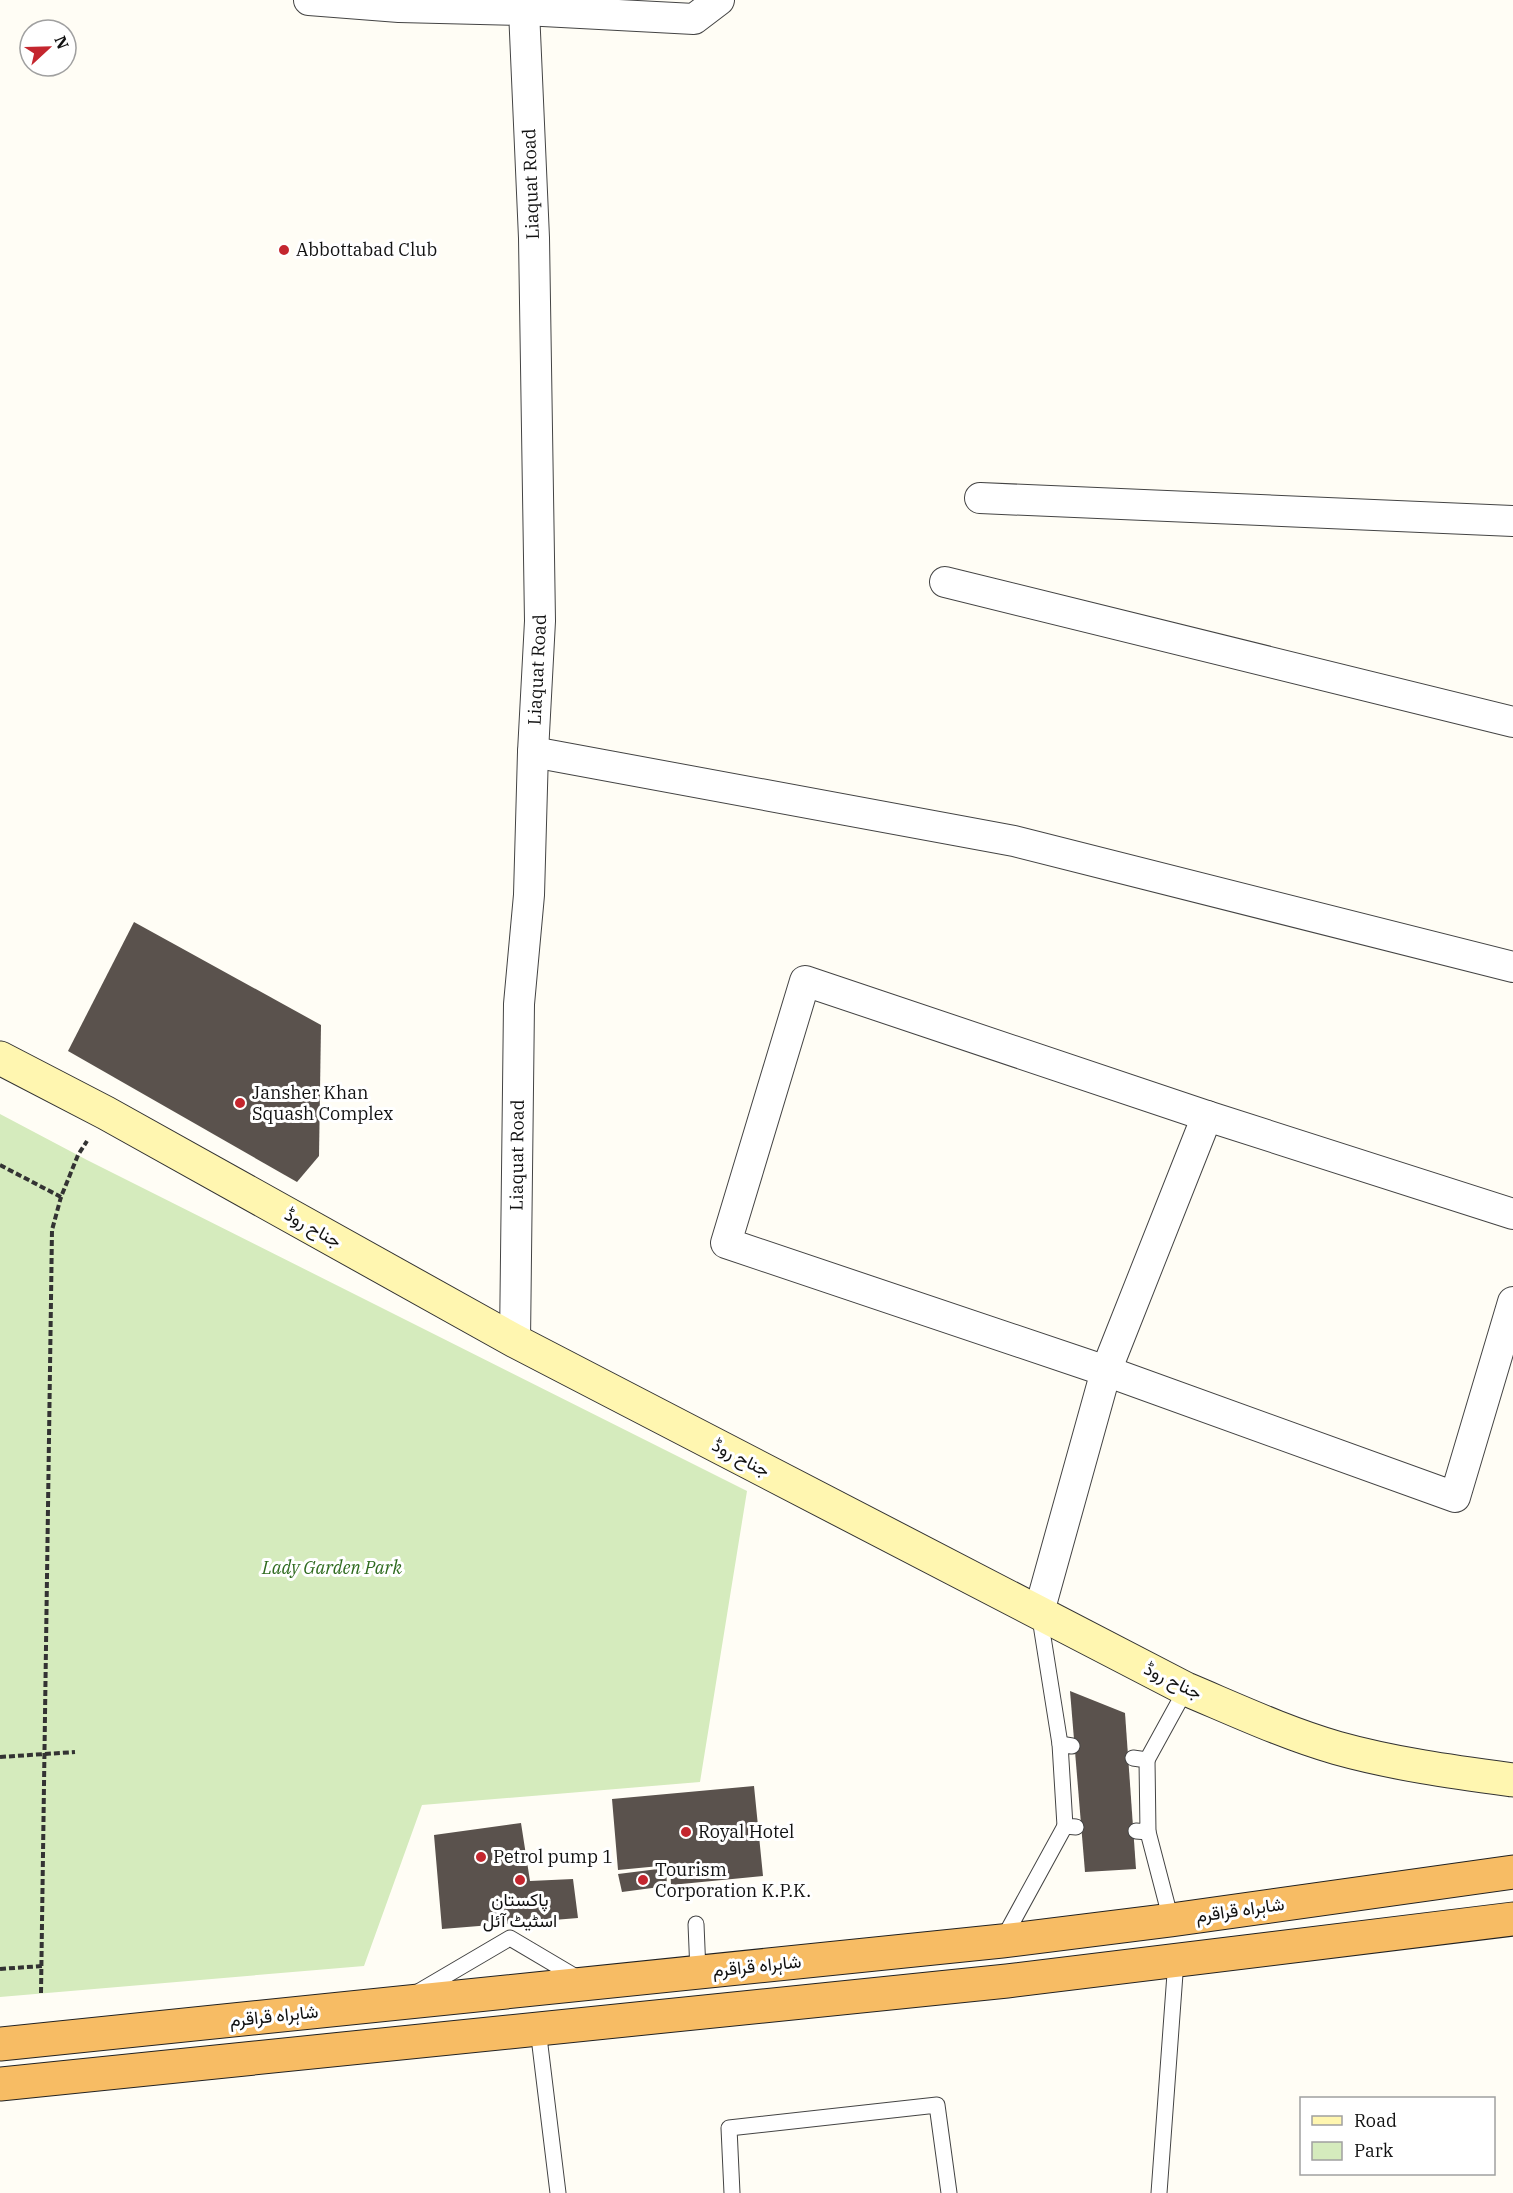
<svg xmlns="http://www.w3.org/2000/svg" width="1513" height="2193" viewBox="0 0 1513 2193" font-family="'IBM Plex Serif',Vazirmatn,serif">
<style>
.green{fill:#d5ebbd}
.building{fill:#5a524d}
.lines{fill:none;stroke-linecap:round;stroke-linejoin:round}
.service-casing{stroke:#444;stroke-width:17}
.minor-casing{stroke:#444;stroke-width:32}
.secondary-casing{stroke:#333;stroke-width:35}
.trunk-casing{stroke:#222;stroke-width:35}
.path{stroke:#333;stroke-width:4;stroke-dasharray:6 3;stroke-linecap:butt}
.service{stroke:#fff;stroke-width:15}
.minor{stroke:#fff;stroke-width:30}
.secondary{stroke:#fff6b0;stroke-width:33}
.trunk{stroke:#f7bc64;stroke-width:33}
.poi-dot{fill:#c4262e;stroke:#fff;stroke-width:2}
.labels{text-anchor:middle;stroke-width:6;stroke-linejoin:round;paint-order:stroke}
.street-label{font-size:18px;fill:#111;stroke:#fff}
.poi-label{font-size:18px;fill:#111;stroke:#fff;text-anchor:start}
.park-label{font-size:18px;font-style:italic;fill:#2f6b1f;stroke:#fff}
</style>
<rect width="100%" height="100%" fill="#fffdf5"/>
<path class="green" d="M0 1114 87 1160 747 1491 700 1782 422 1805 364 1966 0 1997Z"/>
<g class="building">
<path d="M134 922 321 1025 319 1156 297 1182 68 1051Z"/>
<path d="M1070 1691 1125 1713 1136 1869 1085 1872Z"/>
<path d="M754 1786 763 1876 671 1885 670 1865 618 1870 612 1799Z"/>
<path d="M521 1823 530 1881 573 1879 578 1918 442 1929 434 1835Z"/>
<path d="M666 1868 667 1886 622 1892 618 1874Z"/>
</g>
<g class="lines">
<g class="service-casing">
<g id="service">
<path d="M1039 1612 1060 1744"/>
<path d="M1072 1746 1060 1744 1065 1826 1076 1827"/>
<path d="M1133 1758 1147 1760 1148 1832 1136 1831"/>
<path d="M1147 1760 1186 1689"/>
<path d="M1148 1832 1171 1920"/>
<path d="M696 1924 698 1972"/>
<path d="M1002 1941 1065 1826"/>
<path d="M418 1992 510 1938 581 1980"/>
<path d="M538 2029 558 2193"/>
<path d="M732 2193 729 2128 937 2105 949 2193"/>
<path d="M1159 2193 1176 1960"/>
</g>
</g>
<g class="minor-casing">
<g id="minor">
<path d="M309 0 399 7 524 10 694 19 719 0"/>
<path d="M980 498 1513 521"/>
<path d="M945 582 1513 722"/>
<path d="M533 752 1014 841 1513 967"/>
<path d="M1513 1214 1207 1116 805 981 726 1243 1106 1371 1455 1497 1513 1302"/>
<path id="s1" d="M515 1341 519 1004 529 895 533 752 540 621 534 238 524 10 526 0"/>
<path d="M1039 1612 1106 1371 1207 1116"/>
</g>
</g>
<g class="secondary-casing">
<path id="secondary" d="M0 1058 106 1113 515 1341 1186 1689C1236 1710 1285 1733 1337 1748 1394 1764 1454 1772 1513 1780"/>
</g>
<g class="trunk-casing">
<g id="trunk">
<path d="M0 2044 1002 1941 1171 1920 1513 1872"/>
<path d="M0 2084 1007 1981 1513 1919"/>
</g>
</g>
<g class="path">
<path d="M0 1165 61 1197 78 1155 87 1141"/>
<path d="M0 1757 75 1752"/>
<path d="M0 1969 42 1966"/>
<path d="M41 1993 52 1230 61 1197"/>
</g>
<use href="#service" class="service"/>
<use href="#minor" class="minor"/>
<use href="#secondary" class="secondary"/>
<use href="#trunk" class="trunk"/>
</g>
<g class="poi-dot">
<circle cx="284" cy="250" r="6"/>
<circle cx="240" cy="1103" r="6"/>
<circle cx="686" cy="1832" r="6"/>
<circle cx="481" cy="1857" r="6"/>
<circle cx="520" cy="1880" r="6"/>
<circle cx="643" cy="1880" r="6"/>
</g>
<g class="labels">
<g class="street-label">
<text transform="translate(531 184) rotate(-92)" y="6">Liaquat Road</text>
<text dy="6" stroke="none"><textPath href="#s1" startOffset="672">Liaquat Road</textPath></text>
<text dy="6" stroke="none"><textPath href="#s1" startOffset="186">Liaquat Road</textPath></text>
<text transform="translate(313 1228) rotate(29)" y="6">جناح روڈ</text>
<text transform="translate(741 1458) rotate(27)" y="6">جناح روڈ</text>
<text transform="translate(1173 1681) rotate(26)" y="6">جناح روڈ</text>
<text transform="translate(1240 1910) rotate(-8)" y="6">شاہراہ قراقرم</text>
<text transform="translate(757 1966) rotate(-6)" y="6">شاہراہ قراقرم</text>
<text transform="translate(274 2016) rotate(-6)" y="6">شاہراہ قراقرم</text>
</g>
<g class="poi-label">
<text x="296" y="256">Abbottabad Club</text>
<text x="252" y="1099">Jansher Khan<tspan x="252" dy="21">Squash Complex</tspan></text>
<text x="698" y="1838">Royal Hotel</text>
<text x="493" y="1863">Petrol pump 1</text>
<text x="655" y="1876">Tourism<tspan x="655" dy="21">Corporation K.P.K.</tspan></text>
<text x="520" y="1906" text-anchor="middle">پاکستان<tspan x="520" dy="21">اسٹیٹ آئل</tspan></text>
</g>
<g class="park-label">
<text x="332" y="1574">Lady Garden Park</text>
</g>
</g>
<rect x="1300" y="2097" width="195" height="78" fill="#ffffff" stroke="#a0a0a0" stroke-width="1.5"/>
<rect x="1312" y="2116" width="30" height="9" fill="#fff6b0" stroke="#a0a0a0" stroke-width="1.5"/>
<text x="1354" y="2127" font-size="18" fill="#111111">Road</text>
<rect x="1312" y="2142" width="30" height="18" fill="#d5ebbd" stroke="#a0a0a0" stroke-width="1.5"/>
<text x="1354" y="2157" font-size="18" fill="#111111">Park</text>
<g transform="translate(48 48) rotate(68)"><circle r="28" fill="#ffffff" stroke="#a0a0a0" stroke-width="1.5"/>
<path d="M0-4.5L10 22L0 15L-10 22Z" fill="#c4262e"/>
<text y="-9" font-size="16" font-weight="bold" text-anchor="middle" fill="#111111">N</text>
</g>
</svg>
